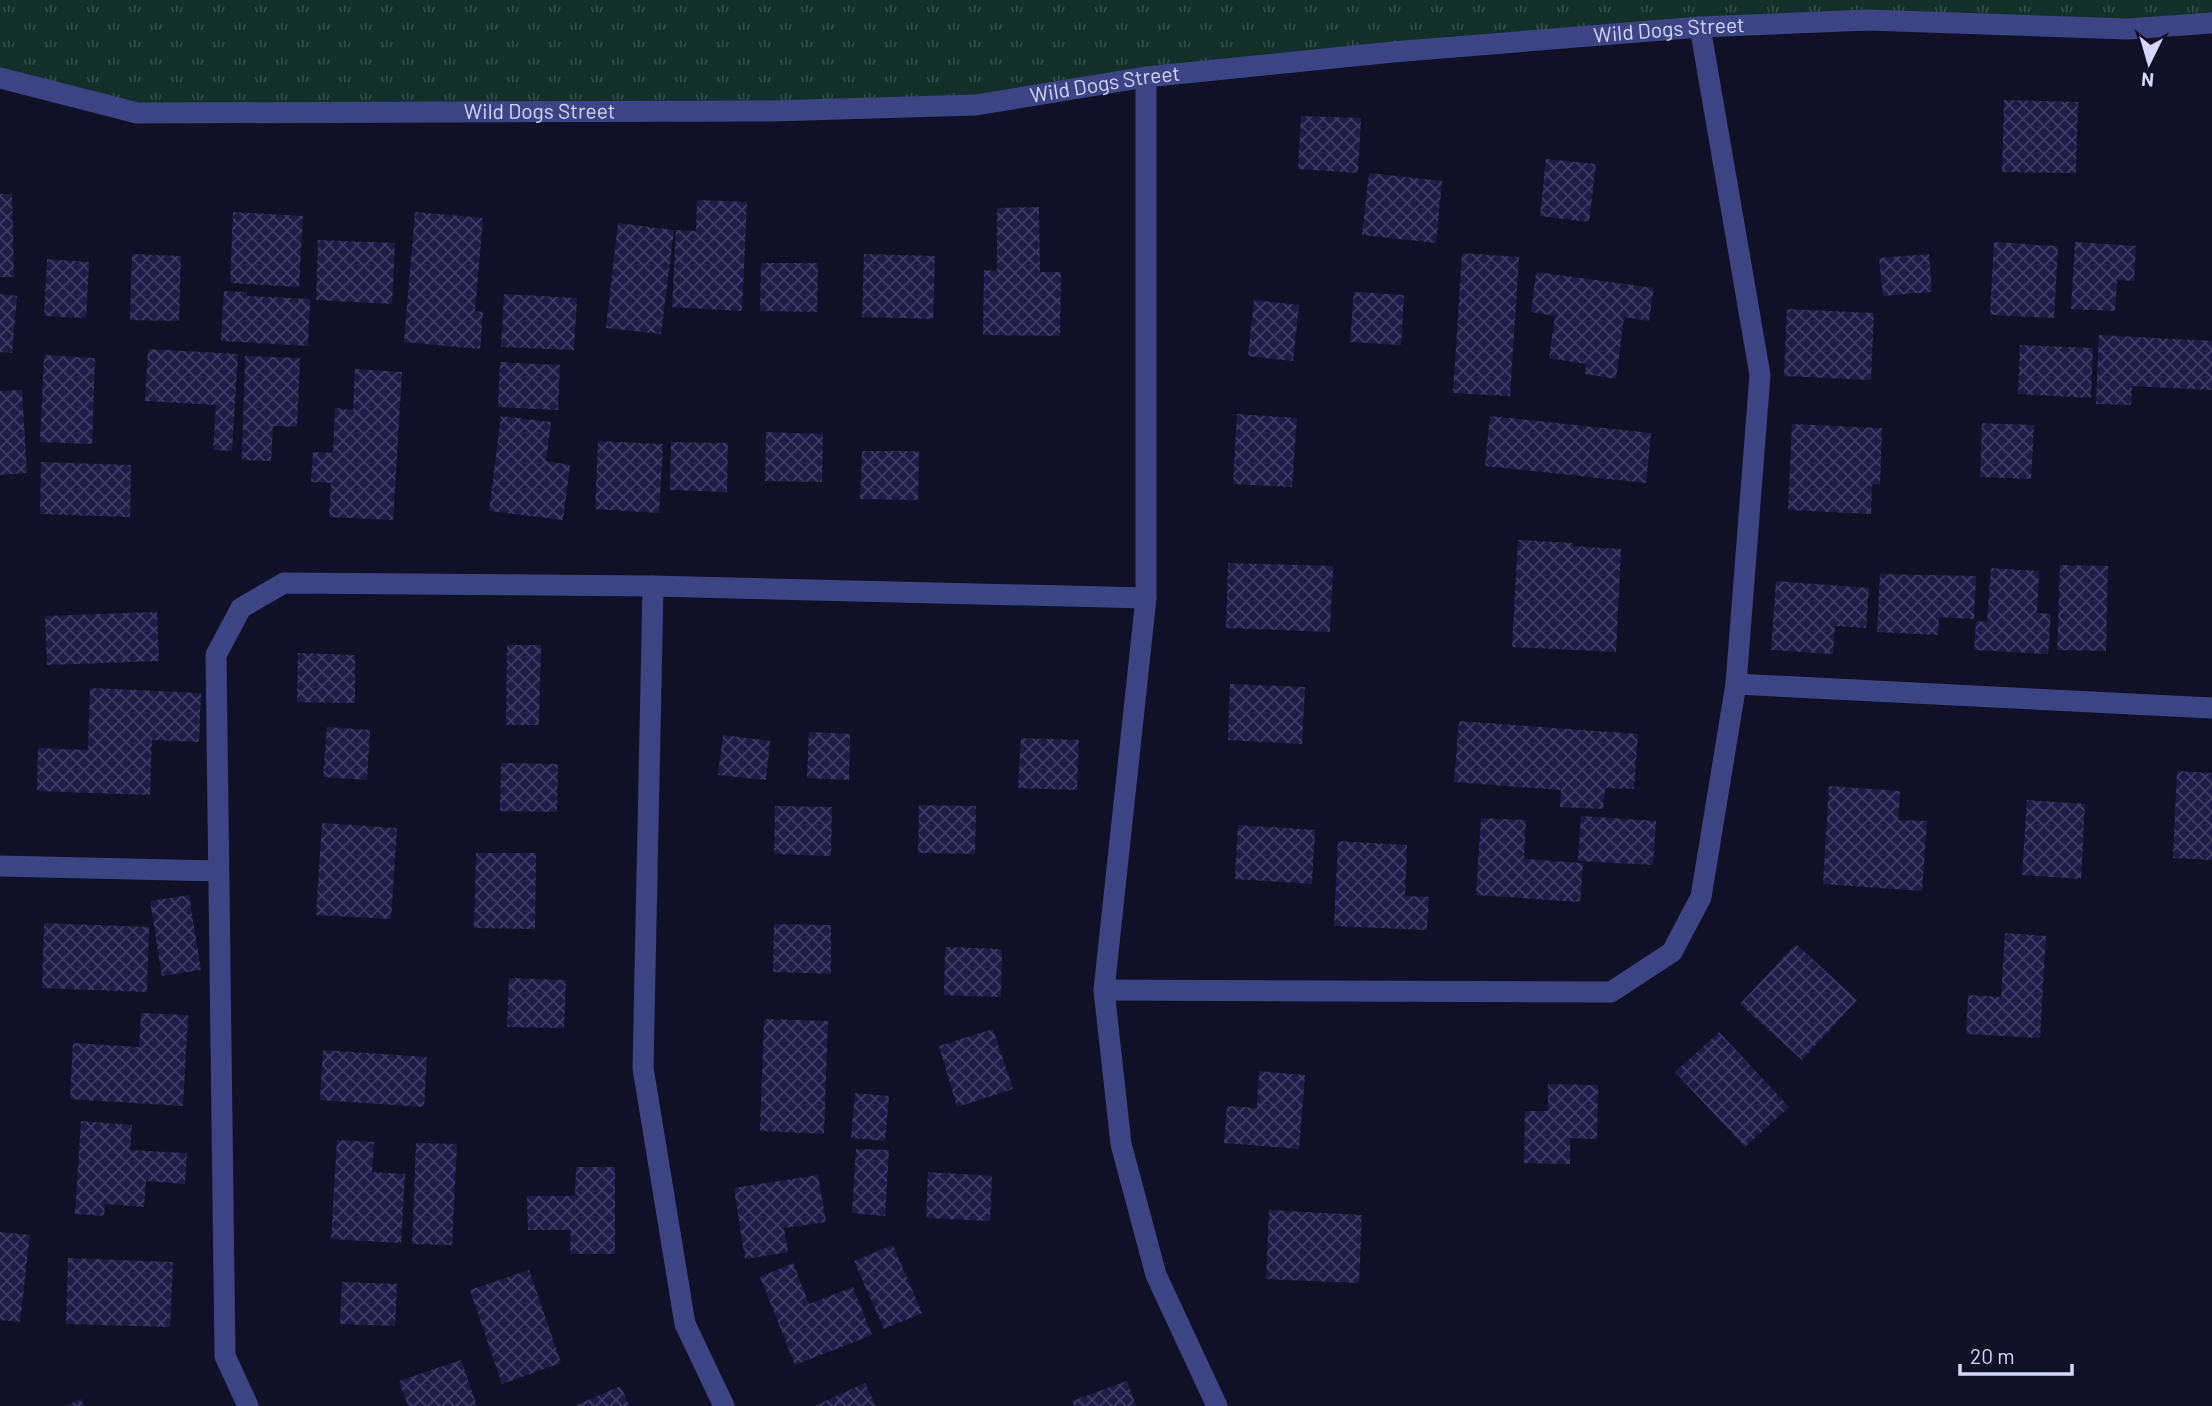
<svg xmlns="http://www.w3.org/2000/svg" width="2212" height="1406" viewBox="0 0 2212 1406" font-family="Barlow,sans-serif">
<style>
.grass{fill:url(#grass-tufts)}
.building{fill:url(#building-cross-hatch)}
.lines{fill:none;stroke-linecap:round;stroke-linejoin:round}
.minor{stroke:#3c4484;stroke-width:21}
.labels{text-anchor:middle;stroke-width:5;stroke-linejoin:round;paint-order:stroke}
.street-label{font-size:21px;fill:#d5d7fe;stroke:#101026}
</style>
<defs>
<pattern id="grass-tufts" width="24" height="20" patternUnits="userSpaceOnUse" patternTransform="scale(1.75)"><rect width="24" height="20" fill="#132f2a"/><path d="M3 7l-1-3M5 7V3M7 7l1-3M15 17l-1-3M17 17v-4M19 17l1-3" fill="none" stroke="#344c4a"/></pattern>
<pattern id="building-cross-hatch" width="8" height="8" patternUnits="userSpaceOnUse" patternTransform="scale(1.75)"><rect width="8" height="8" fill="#1e1c46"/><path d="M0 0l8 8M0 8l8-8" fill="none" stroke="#3e3c62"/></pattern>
</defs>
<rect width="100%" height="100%" fill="#101026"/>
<path class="grass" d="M0 0H2212V23L1700 27 976 105 137 113 0 78Z"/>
<g class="building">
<path d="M2004 100 2078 102 2076 173 2002 172Z"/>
<path d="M1301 116 1361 118 1358 173 1298 169Z"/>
<path d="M1546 159 1596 164 1589 222 1540 216Z"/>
<path d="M1369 173 1442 181 1436 243 1362 235Z"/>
<path d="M0 194H12L14 277H0Z"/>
<path d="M697 200 747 202 742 311 672 307 676 230 696 231Z"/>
<path d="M1039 207 1040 272H1061L1060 336 983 335 984 270 997 271V208Z"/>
<path d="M233 212 303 216 299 287 230 283Z"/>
<path d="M415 212 483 218 475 311 483 312 480 349 404 342Z"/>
<path d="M618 223 674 230 661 334 606 328Z"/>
<path d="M318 240 395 243 392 304 316 300Z"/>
<path d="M1994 242 2058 246 2054 318 1990 315Z"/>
<path d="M2075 242 2136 246 2134 281 2117 280 2115 311 2071 309Z"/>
<path d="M1462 253 1519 257 1510 396 1453 393Z"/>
<path d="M132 254 181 256 179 321 130 320Z"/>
<path d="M864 254 935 256 933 319 862 317Z"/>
<path d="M1929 254 1932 292 1883 296 1879 258Z"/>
<path d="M47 259 89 262 86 318 44 316Z"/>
<path d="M761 263H818L817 312 760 311Z"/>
<path d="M1536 272 1654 288 1649 321 1624 317 1616 379 1585 374 1586 364 1549 358 1555 316 1531 312Z"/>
<path d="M224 291 247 292V296L310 299 308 346 221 341Z"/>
<path d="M1354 292 1404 295 1401 345 1350 342Z"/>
<path d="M0 294 17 296 12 353 0 352Z"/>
<path d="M504 294 577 298 574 350 501 347Z"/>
<path d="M1254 300 1299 305 1293 361 1248 356Z"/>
<path d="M1787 309 1874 313 1871 380 1784 376Z"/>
<path d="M2099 335 2212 341V390L2132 386 2131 405 2096 404Z"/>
<path d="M2020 345 2093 348 2091 398 2018 394Z"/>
<path d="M148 349 238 354 232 451 213 450 216 405 145 401Z"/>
<path d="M44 355 95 358 92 444 40 442Z"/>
<path d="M245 356 300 358 297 427 273 426 271 461 242 460Z"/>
<path d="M500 362 560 365 558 410 498 407Z"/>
<path d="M355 369 402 372 393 520 329 517 331 483 311 482 313 452 333 453 335 408 353 410Z"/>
<path d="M22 390 27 473 0 475V391Z"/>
<path d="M1237 414 1297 418 1292 487 1233 484Z"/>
<path d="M501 416 551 422 546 461 570 465 563 520 489 511Z"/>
<path d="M1490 416 1651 433 1646 483 1485 466Z"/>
<path d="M1982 423 2034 425 2031 479 1980 477Z"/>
<path d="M1792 424 1882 428 1880 485 1872 484 1871 514 1788 510Z"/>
<path d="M766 432 823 434 822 482 765 481Z"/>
<path d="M598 441 663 444 659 513 595 509Z"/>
<path d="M671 442 728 443 727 492 670 490Z"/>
<path d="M862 451H919L918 500 860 499Z"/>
<path d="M41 462 131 465 130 517 40 514Z"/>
<path d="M1518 540 1573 543V546L1621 549 1616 652 1512 647Z"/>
<path d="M1228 563 1333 566 1330 632 1226 628Z"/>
<path d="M2060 565 2108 566 2106 651 2057 650Z"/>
<path d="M1991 568 2039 571 2037 613 2051 614 2048 654 1974 650 1976 621 1987 622Z"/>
<path d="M1880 574 1976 576 1974 619 1939 617 1938 635 1877 632Z"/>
<path d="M1776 581 1869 588 1866 628 1835 626 1833 654 1771 650Z"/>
<path d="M157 612 159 661 47 665 45 616Z"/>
<path d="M507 645H541L539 725H506Z"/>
<path d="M298 653 355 655V703L297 702Z"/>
<path d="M1230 684 1305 687 1302 744 1228 740Z"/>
<path d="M90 688 201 693 199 742 152 740 150 795 37 791 38 748 88 750Z"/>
<path d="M1459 721 1638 734 1634 789 1605 788 1603 809 1560 807 1561 790 1454 782Z"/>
<path d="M327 727 370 730 367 780 323 777Z"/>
<path d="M809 732 850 734 849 780 807 778Z"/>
<path d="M723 735 770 741 766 780 718 775Z"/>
<path d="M1021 738 1079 740 1077 790 1018 788Z"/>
<path d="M501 763 558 764 557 812 500 811Z"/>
<path d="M2177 771 2212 773V860L2173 858Z"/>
<path d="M1829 786 1900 791 1898 820 1927 821 1922 891 1823 884Z"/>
<path d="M2027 800 2085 804 2081 879 2022 875Z"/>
<path d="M919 805 976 806 975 854 918 853Z"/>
<path d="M775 806 832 807 831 856 774 854Z"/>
<path d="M1581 816 1656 821 1653 865 1578 861Z"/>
<path d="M1481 818 1526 820 1524 859 1583 863 1580 902 1476 895Z"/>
<path d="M322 823 397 828 391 919 316 915Z"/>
<path d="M1238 825 1315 830 1312 884 1235 879Z"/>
<path d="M1338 841 1407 845 1405 896 1429 897 1427 930 1334 926Z"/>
<path d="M476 853H536L535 929 474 928Z"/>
<path d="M189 895 201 970 162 976 150 901Z"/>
<path d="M44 923 149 927 147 992 42 988Z"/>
<path d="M774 924 831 925V974L773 972Z"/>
<path d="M2005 933 2046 936 2040 1038 1966 1034 1968 995 2001 997Z"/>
<path d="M1796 944 1857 1000 1802 1060 1740 1004Z"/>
<path d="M945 947 1002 949 1001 997 944 995Z"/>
<path d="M509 978 566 980 564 1028 507 1027Z"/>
<path d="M141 1013 188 1015 183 1106 70 1099 73 1043 139 1047Z"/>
<path d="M764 1019 828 1021 824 1134 760 1131Z"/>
<path d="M993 1029 1013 1089 957 1107 939 1046Z"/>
<path d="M1719 1032 1789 1107 1745 1147 1675 1072Z"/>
<path d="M323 1050 427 1057 424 1107 320 1100Z"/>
<path d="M1259 1071 1305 1075 1299 1149 1224 1143 1227 1106 1257 1108Z"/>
<path d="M1548 1084 1598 1085 1597 1139 1570 1138V1164L1524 1163 1525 1111H1548Z"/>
<path d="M855 1093 889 1096 885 1141 851 1138Z"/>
<path d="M81 1121 132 1125 130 1150 187 1153 185 1184 146 1181 144 1207 105 1204 104 1216 75 1214Z"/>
<path d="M337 1140 374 1142 372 1172 405 1174 401 1243 331 1239Z"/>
<path d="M416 1143 457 1144 452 1245 412 1244Z"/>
<path d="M856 1149 889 1150 885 1216 852 1213Z"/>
<path d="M576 1167H615V1254H570L571 1230H528L527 1196H575Z"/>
<path d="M928 1172 992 1176 990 1221 926 1218Z"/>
<path d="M818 1175 826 1222 784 1228 788 1252 745 1259 734 1188Z"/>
<path d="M1269 1210 1362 1215 1359 1283 1266 1279Z"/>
<path d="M0 1232 30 1235 20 1322 0 1320Z"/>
<path d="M893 1245 922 1313 884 1329 854 1261Z"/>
<path d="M68 1258 173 1262 170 1327 66 1324Z"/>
<path d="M793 1263 809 1304 853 1287 872 1335 795 1365 760 1277Z"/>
<path d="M529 1270 561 1363 502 1384 470 1290Z"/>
<path d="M342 1282 397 1284 395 1326 340 1324Z"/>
<path d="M461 1360 477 1406H408L399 1381Z"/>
<path d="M1127 1381 1136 1406H1074L1072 1401Z"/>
<path d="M865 1383 876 1406H815Z"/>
<path d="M621 1386 629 1406H574Z"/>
<path d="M81 1399 84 1406H65Z"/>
</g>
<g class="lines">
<g class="minor">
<path d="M1146 77V598L1104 990 1121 1144 1156 1275 1217 1406"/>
<path id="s1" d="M0 78 137 113 771 111 976 105 1146 77 1393 52 1700 27 1868 20 2128 29 2212 23"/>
<path d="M653 586 643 1068 685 1324 724 1406"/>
<path d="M1736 684 2212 708"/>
<path d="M0 866 218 871"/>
<path d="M1104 990 1611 992 1672 952 1701 897 1736 684 1760 375 1700 27"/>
<path d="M248 1406 225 1356 216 655 241 608 284 583 653 586 1146 598"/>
</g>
</g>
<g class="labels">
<g class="street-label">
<text dy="7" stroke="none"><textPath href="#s1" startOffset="1678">Wild Dogs Street</textPath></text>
<text dy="7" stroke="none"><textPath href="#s1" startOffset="1111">Wild Dogs Street</textPath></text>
<text dy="7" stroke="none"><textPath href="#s1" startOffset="544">Wild Dogs Street</textPath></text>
</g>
</g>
<g transform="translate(2149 63) rotate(185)" stroke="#101026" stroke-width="5" paint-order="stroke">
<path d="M0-5L12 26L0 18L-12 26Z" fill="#d5d7fe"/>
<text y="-10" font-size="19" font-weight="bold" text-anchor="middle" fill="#d5d7fe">N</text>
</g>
<path d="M1960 1364v10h112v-10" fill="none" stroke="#d5d7fe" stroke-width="3.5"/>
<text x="1970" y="1364" font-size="21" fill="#d5d7fe" stroke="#101026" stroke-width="5" paint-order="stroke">20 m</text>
</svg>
